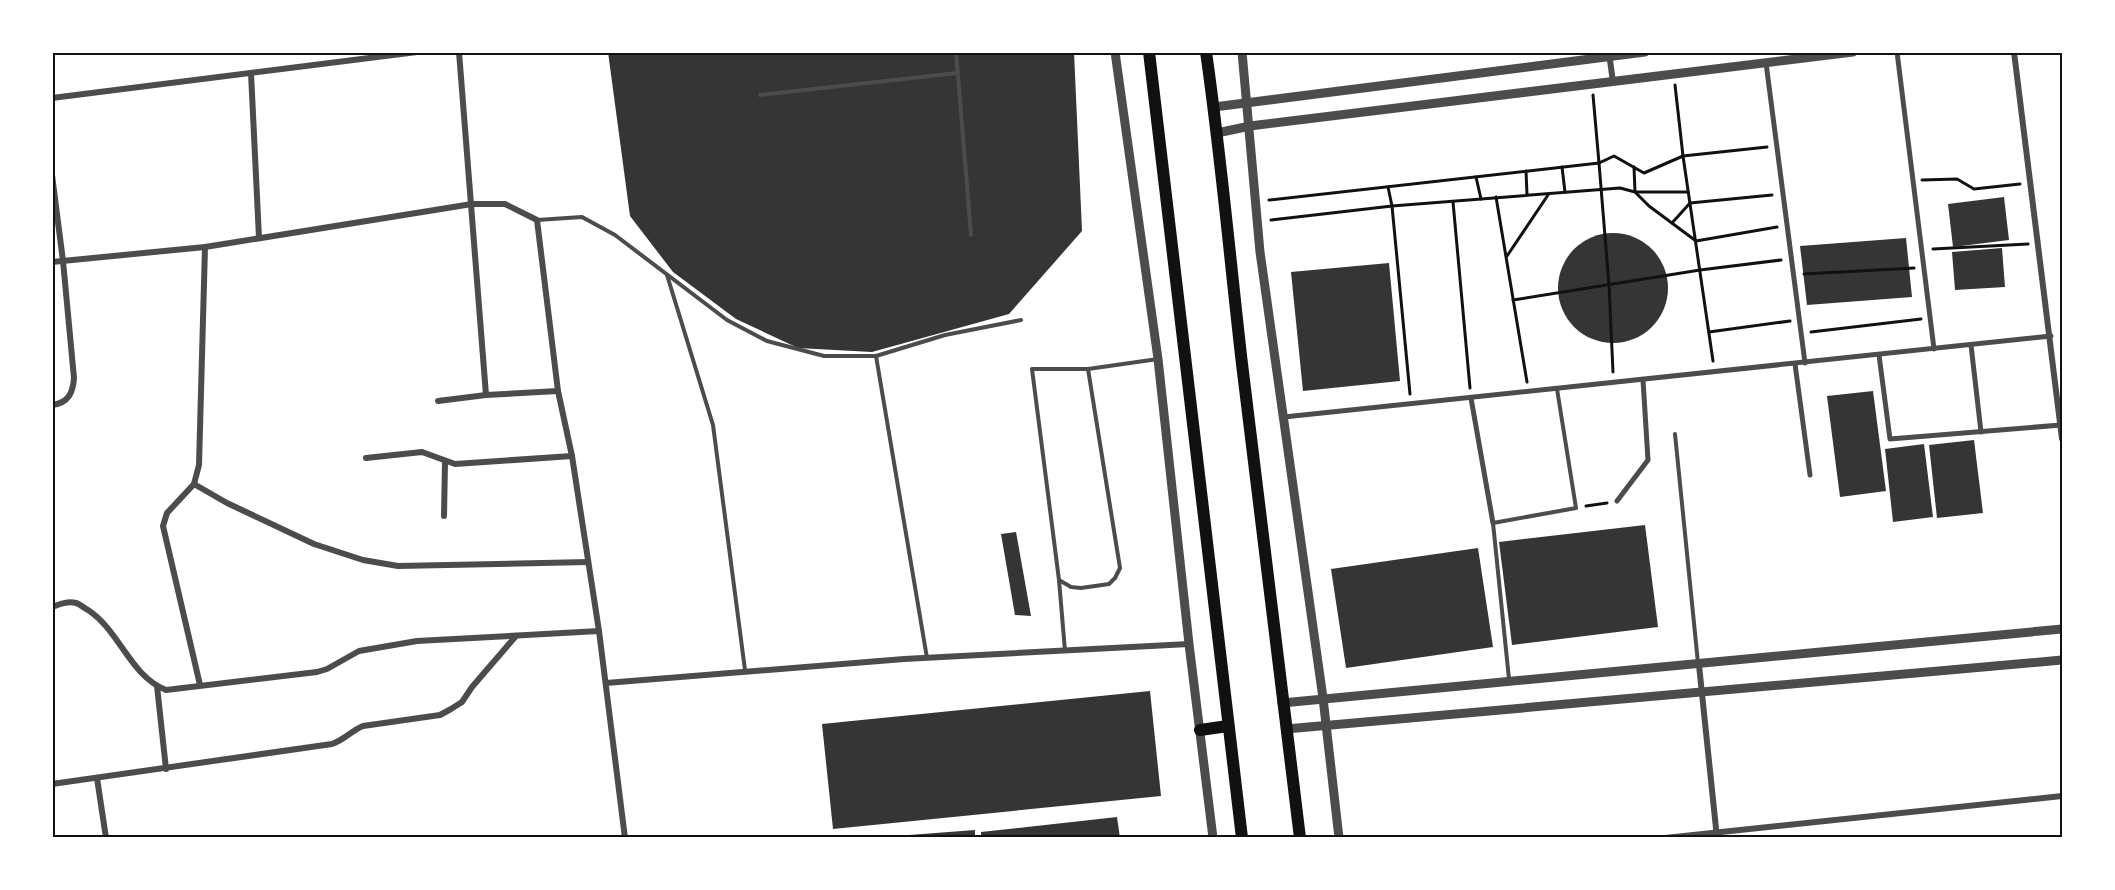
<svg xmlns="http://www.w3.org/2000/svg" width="2115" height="890" viewBox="0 0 2115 890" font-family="'Public Sans',sans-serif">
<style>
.building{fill:#353535}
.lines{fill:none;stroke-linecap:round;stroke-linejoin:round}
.path{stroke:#111;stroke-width:3}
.service{stroke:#4c4c4c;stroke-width:4}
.pedestrian{stroke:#4c4c4c;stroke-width:5}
.minor{stroke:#4c4c4c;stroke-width:6}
.tertiary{stroke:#4c4c4c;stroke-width:9}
.primary{stroke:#111;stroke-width:12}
.neatline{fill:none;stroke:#111;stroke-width:2}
</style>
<rect width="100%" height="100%" fill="#fff"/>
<g class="building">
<path d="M608 52H1074L1082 231 1009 314 872 352 798 348 736 319 673 272 630 216Z"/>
<path d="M2004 197 2009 240 1953 247 1948 204Z"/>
<circle cx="1613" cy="288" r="55"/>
<path d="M1906 238 1912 297 1807 305 1800 246Z"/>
<path d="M2002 248 2005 287 1955 290 1952 252Z"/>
<path d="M1389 263 1400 381 1303 391 1291 272Z"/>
<path d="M1873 391 1886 491 1840 497 1827 396Z"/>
<path d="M1974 440 1983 513 1937 518 1929 445Z"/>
<path d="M1924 444 1933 517 1893 522 1885 449Z"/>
<path d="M1645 525 1658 627 1512 645 1499 542Z"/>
<path d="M1016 532 1031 616 1015 615 1001 534Z"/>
<path d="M1478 548 1493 647 1346 668 1331 569Z"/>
<path d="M1150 691 1161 796 833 829 822 724Z"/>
<path d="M1117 817 1120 838H981V832Z"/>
<path d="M975 830V838H896V836Z"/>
</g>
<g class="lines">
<g class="path">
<path d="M1675 85 1683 156 1713 361"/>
<path d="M1593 95 1599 163 1614 156 1644 173 1683 156 1767 147"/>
<path d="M1562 167 1565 192"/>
<path d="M1634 167 1635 192H1688"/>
<path d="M1526 171 1527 195"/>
<path d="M1476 177 1481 199"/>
<path d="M1922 180 1957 179 1974 189 2020 184"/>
<path d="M1388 187 1392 206 1410 394"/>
<path d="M1496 197 1527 382"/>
<path d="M1269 200 1599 163 1609 285 1613 372"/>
<path d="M1453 202 1470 388"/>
<path d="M1271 220 1392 206 1620 188 1635 192 1649 206 1696 241 1777 227"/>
<path d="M1672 223 1690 203 1772 195"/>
<path d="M1933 249 2028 244"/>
<path d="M1507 256 1548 195"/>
<path d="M1804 274 1914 268"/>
<path d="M1513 300 1700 270 1781 260"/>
<path d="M1709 332 1790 321"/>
<path d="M1811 332 1921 319"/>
<path d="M1586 506 1607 503"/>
</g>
<g class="service">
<path d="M956 52 971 235"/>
<path d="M760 95 957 73"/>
<path d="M537 220 582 217 615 235 727 320 767 341 824 356H876L945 335 1021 320"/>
<path d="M667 275 713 425 745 670"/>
<path d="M876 356 927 658"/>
<path d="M1088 369 1120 568 1115 578 1109 584 1081 588 1071 587 1059 580 1032 369H1088L1158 359"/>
<path d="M1675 434 1698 663"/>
<path d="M1059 580 1065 651"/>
<path d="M1509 679 1493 523 1576 508 1557 389"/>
</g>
<g class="pedestrian">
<path d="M1897 52 1934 349"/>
<path d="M1766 63 1805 363"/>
<path d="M1971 345 1981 432"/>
<path d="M1879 355 1890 439 2061 425"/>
<path d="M1795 364 1810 475"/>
<path d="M1471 398 1493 523"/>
<path d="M1284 417 2051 336"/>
<path d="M1617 501 1648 460 1643 380"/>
</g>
<g class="minor">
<path d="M459 52 486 395"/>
<path d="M2014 52 2062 439"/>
<path d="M1609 53 1613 82"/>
<path d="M251 73 259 238"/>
<path d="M52 98 417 52"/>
<path d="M52 175 63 261 74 378C73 392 69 403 52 405"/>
<path d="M52 262 205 247 472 204H505L537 220 558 391 572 456 599 631 625 838"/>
<path d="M438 401 486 395 558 391"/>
<path d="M366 458 422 452 455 464 572 456"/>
<path d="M194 484 227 503 314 544 363 560 398 566 588 562"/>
<path d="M444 516 445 462"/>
<path d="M52 607C60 604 68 601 76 603 80 604 84 608 88 610 120 631 130 676 166 690L317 672 327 669 359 651 417 641 599 631"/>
<path d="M1699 665 1717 838"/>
<path d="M606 683 904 659 1189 644"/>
<path d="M200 685 163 526 167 513 194 484 199 465 205 247"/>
<path d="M157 686 166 769"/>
<path d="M97 778 106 838"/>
<path d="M52 784 332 744C344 740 351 731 363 726L440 715 451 709 462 702 472 687 516 636"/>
<path d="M1665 838 2062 796"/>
</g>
<g class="tertiary">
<path d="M1115 52 1158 359 1189 644 1213 838"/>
<path d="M1242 52 1260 252 1323 698 1339 838"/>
<path d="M1214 107 1645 52"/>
<path d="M1217 133 1250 126 1853 52"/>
<path d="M1282 703 2062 629"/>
<path d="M1286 729 2062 660"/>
</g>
<g class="primary">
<path d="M1149 52 1242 838"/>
<path d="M1206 52C1221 156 1230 260 1242 364 1260 522 1280 680 1300 838"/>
<path d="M1200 730 1228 726"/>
</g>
</g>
<rect width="2115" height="890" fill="none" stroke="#ffffff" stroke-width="108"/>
<rect x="54" y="54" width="2007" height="782" class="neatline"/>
</svg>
